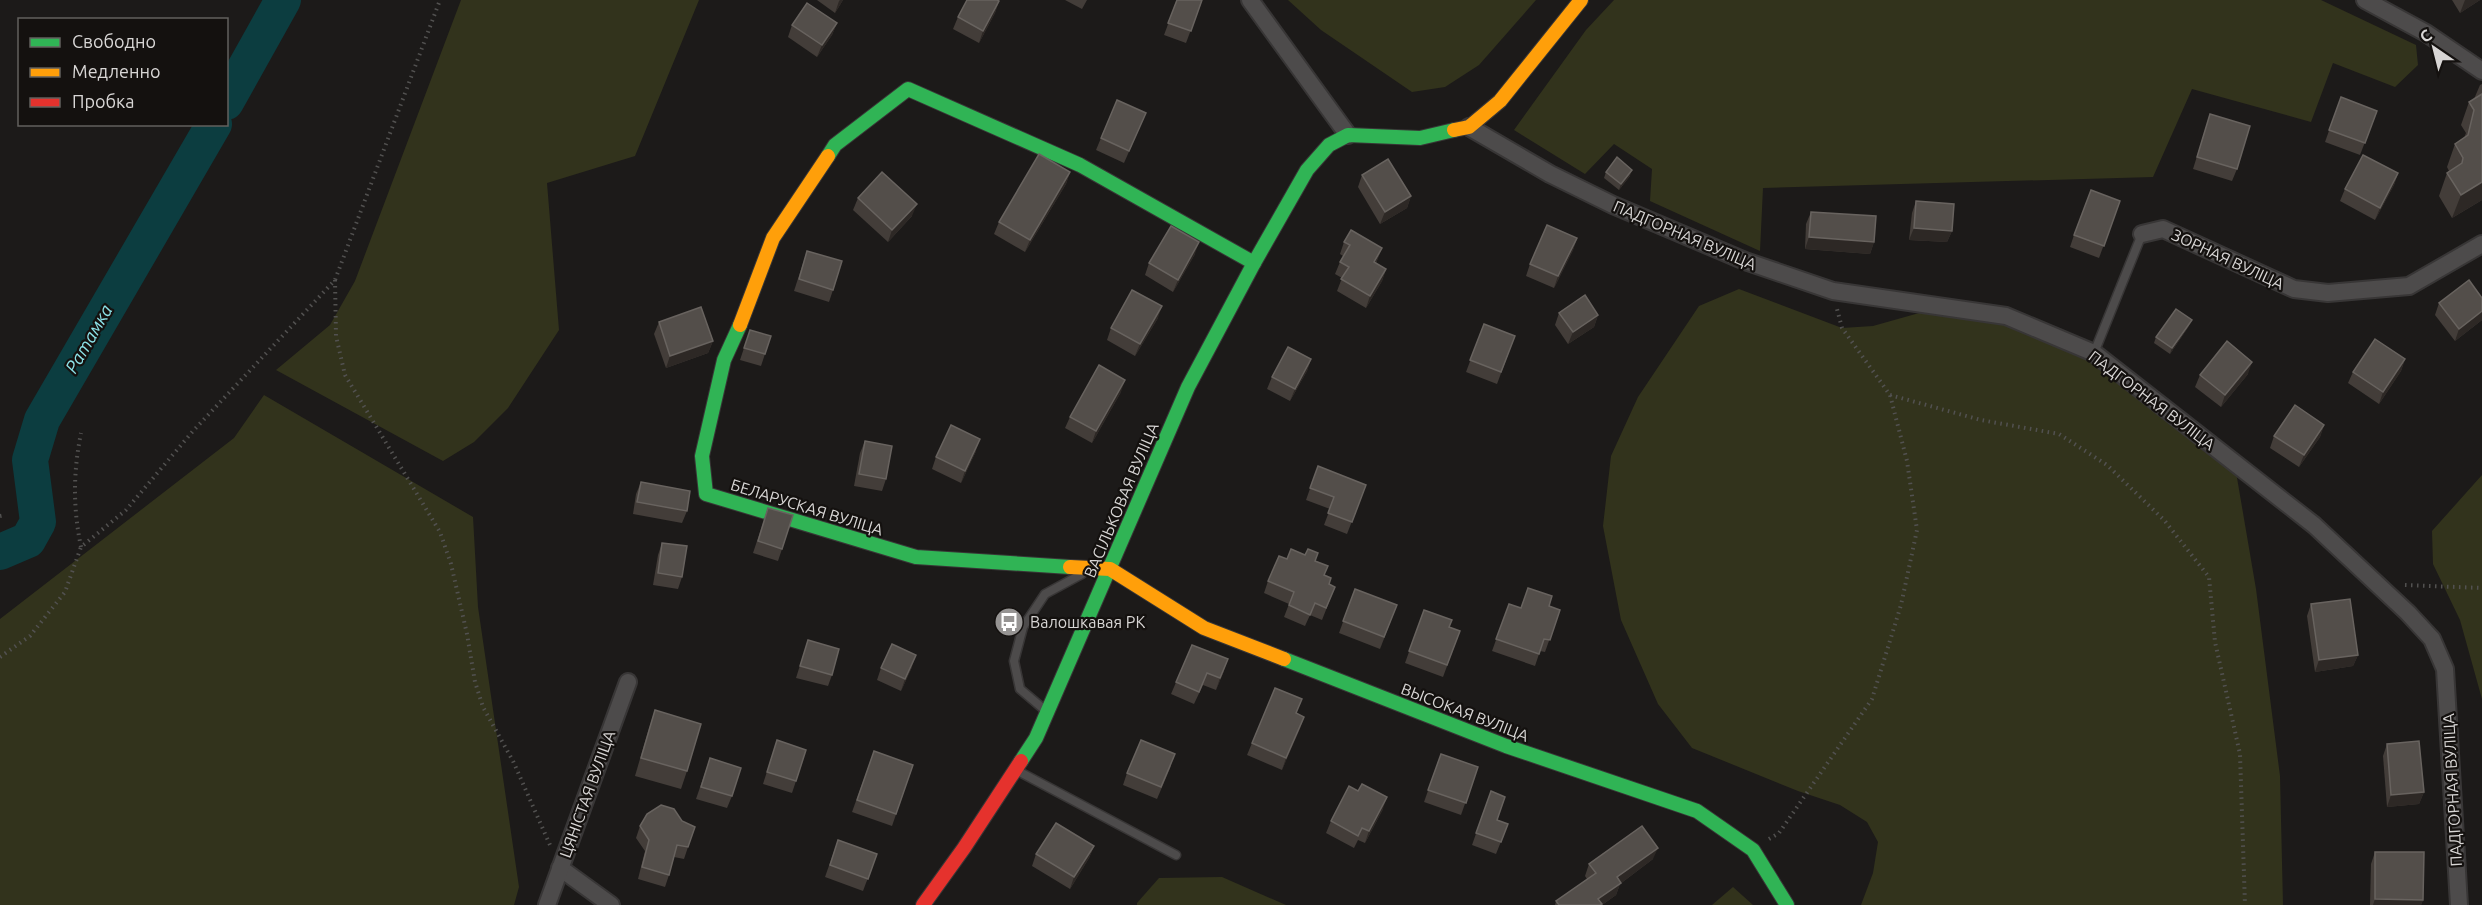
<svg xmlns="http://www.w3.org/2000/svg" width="2482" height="905" viewBox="0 0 2482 905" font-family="Ubuntu,sans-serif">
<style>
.green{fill:#32331c}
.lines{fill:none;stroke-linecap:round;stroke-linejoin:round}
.river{stroke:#0c3d40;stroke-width:36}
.lane-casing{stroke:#383636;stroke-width:11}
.street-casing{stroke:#383636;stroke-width:20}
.fast-casing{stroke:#383636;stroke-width:16}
.slow-casing{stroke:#383636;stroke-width:16}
.jam-casing{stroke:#383636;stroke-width:16}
.path{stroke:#525150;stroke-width:4;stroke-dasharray:1.5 4.5;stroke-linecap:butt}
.lane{stroke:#4d4b4b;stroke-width:8}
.street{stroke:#4d4b4b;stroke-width:16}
.fast{stroke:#30b455;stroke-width:14}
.slow{stroke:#ff9f0a;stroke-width:14}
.jam{stroke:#e5322d;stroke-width:14}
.wall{fill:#433d39}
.shaded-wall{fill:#2d2825}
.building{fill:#534e4a;stroke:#68635f;stroke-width:1.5}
.labels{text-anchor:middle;stroke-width:4.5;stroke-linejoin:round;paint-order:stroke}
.street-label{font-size:16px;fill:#d8d6d5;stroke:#14110f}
.poi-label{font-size:16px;fill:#d8d6d5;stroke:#14110f;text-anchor:start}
.water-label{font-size:18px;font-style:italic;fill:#8de3e9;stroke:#14110f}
</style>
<rect width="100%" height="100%" fill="#1c1a19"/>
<g class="green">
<path d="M461 0H699L635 156 547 183 559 330 508 408 474 442 443 461 276 370 330 325 355 281Z"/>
<path d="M1288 0H1536L1479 65 1445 87 1412 92 1321 30Z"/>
<path d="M1614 0H2321L2416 45 2418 65 2395 87 2333 63 2311 122 2192 89 2153 177 1763 188 1760 251 1650 201 1652 169 1614 144 1585 174 1514 130 1586 30Z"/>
<path d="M1739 289 1842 328 1873 326 1944 306 2006 316 2094 353 2235 466 2256 589 2280 776 2283 905H1861L1873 873 1878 842 1867 822 1840 805 1798 791 1692 748 1658 704 1621 620 1603 526 1611 456 1638 397 1699 306Z"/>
<path d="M264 395 473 517 478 607 519 887 514 905H0V619L234 438Z"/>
<path d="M2482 475V699L2460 620 2433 564 2432 531Z"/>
<path d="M1222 877 1286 905H1137V903L1159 878Z"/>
<path d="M1733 887 1753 905H1712Z"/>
</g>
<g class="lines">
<g class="river">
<path d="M226 102 283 0"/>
<path d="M0 552 28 540 38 522 30 460 42 420 214 124"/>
</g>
<g class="lane-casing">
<g id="lane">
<path d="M2094 353 2142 234"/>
<path d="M1046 711 1020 689 1014 661 1023 627 1045 594 1082 574"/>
<path d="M1016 770 1176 855"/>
</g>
</g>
<g class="street-casing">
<g id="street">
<path d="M1250 0 1348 135"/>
<path d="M2365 0 2426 33 2482 71"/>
<path d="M1469 127 1550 174 1613 205 1745 261 1833 291 2006 316 2094 353 2314 525 2408 613 2432 639 2445 669 2459 905"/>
<path d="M2142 234 2163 229 2294 289 2328 293 2409 286 2482 244"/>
<path d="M560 868 611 905"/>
<path d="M547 905 628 682"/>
</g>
</g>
<g class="fast-casing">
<g id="fast">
<path d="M828 156 835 145 908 89 1080 165 1254 263"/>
<path d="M740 325 724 360 702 456 706 494 916 557 1070 567"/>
<path d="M1284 659 1506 746 1697 811 1753 850 1787 905"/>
<path d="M1021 761 1036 738 1188 387 1254 263 1307 170 1329 145 1348 135 1420 138 1454 130"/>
</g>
</g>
<g class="slow-casing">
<g id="slow">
<path d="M1454 130 1469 127 1500 101 1581 0"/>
<path d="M740 325 773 238 828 156"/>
<path d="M1070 567 1110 569 1204 628 1284 659"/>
</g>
</g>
<g class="jam-casing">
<path id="jam" d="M923 905 964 848 1021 761"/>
</g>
<g class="path">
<path d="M335 280 336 336 345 375 440 532 451 564 467 634 475 682 483 707 513 761 550 845"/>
<path d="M1890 395 1981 420 2059 434 2107 465 2164 520 2209 577 2215 642 2240 754 2245 905"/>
<path d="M0 516 5 515"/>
<path d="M81 547C73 508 73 473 81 433"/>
<path d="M2405 585 2482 588"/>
<path d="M0 657 30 636 65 592 81 547 126 510 193 431 335 280 440 0"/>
<path d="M1769 839 1779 833 1872 699 1901 605 1917 530 1907 461 1890 395 1842 328 1837 309"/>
</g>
<use href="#lane" class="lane"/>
<use href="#street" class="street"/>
<use href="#fast" class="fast"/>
<use href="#slow" class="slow"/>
<use href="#jam" class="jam"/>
</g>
<g class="wall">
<path d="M817 0H843L835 13Z"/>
<path d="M1065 0H1087L1082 9Z"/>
<path d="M1177 0H1202L1186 43 1164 35Z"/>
<path d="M2452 0H2480L2460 13Z"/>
<path d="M999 1 995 13 979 43 953 29 958 17Z"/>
<path d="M837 23 832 35 817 57 788 37 792 25Z"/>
<path d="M2482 84V200L2452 218 2439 196 2447 173 2449 171 2447 167 2455 144 2464 138 2466 133 2461 125 2469 102 2474 99 2480 85Z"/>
<path d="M2341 97 2377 111 2360 155 2325 142Z"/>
<path d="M1146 113 1124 163 1096 150 1101 138Z"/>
<path d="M2210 114 2237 169 2232 181 2193 169Z"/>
<path d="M1070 172 1066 184 1025 252 994 234 999 222Z"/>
<path d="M1606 172 1630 176 1619 190 1604 178Z"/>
<path d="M2398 173 2394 185 2375 220 2340 201 2345 189Z"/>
<path d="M1362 175 1411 196 1407 208 1380 224 1358 187Z"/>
<path d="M858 198 912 216 888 242 853 210Z"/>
<path d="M1916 201 1952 231 1947 242 1909 240 1912 213Z"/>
<path d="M2120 201 2099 258 2070 247 2074 235Z"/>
<path d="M1811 212 1874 242 1870 254 1805 249 1806 224Z"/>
<path d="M1577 238 1573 250 1554 288 1526 276 1530 264Z"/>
<path d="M1344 242 1382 248 1376 263 1386 269 1382 281 1366 308 1337 291 1342 278 1335 274 1340 262 1343 256 1340 254Z"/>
<path d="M807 251 833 290 829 302 794 291Z"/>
<path d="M1195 254 1173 292 1145 275 1149 263Z"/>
<path d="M2482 298V320L2455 341 2435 315 2439 303Z"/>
<path d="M1559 313 1598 315 1594 327 1568 344 1555 325Z"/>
<path d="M1158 318 1135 356 1107 340 1111 328Z"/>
<path d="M659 322 713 341 708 353 666 368 654 334Z"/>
<path d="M1484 324 1515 336 1497 384 1466 372Z"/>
<path d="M2189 326 2170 354 2154 343 2156 337Z"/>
<path d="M750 330 765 354 761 366 740 360Z"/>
<path d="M1311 359 1307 371 1290 401 1267 389 1272 377Z"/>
<path d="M2405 359 2401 371 2379 404 2348 383 2353 372Z"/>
<path d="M2248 374 2221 407 2195 387 2200 375Z"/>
<path d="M1121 392 1092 443 1065 428 1070 417Z"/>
<path d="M2324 425 2320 437 2299 467 2270 448 2274 436Z"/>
<path d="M865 441 886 479 882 491 854 486 860 453Z"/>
<path d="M976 451 961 483 932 469 936 457Z"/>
<path d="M1318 466 1366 485 1347 534 1324 525 1330 509 1306 500Z"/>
<path d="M641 482 687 511 682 523 633 514 636 494Z"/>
<path d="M768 508 782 549 778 561 753 553Z"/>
<path d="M662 543 682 577 678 589 653 585 658 555Z"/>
<path d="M1287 559 1315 561 1329 585 1335 587 1322 620 1310 615 1305 626 1284 617 1289 604 1264 593 1268 581Z"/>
<path d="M1355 589 1397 605 1380 649 1339 633Z"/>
<path d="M1509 604 1521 608 1549 606 1560 610 1545 652 1540 651 1535 666 1492 651Z"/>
<path d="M2311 604 2358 655 2353 666 2315 672 2307 616Z"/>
<path d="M1424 610 1449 627 1460 631 1443 677 1405 663Z"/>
<path d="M808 640 832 675 828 686 796 678Z"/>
<path d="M1192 645 1224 671 1216 690 1203 685 1194 704 1171 694Z"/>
<path d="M912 667 901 691 877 680 881 668Z"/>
<path d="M655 710 687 771 681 789 635 776 649 728Z"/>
<path d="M1296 714 1304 717 1282 770 1247 755 1252 743Z"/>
<path d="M777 740 796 781 792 793 763 784Z"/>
<path d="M2387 744 2424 792 2419 804 2387 807 2383 756Z"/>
<path d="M874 751 913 765 892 826 852 812Z"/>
<path d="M1441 754 1478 767 1461 815 1424 802Z"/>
<path d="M710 758 732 796 727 808 696 799Z"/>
<path d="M1171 766 1157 799 1123 785 1127 773Z"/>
<path d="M1491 791 1497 820 1508 824 1496 854 1472 845Z"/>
<path d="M1383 809 1365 843 1358 840 1354 848 1326 833 1331 821Z"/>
<path d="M640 826 688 847 684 859 674 857 669 875 665 887 638 879 645 851 636 838Z"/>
<path d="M838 840 877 854 863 891 825 877Z"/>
<path d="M1094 846 1089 858 1070 889 1032 866 1036 854Z"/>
<path d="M2375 852 2423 900 2421 905H2370L2371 864Z"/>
<path d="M1653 859 1620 884 1616 895 1602 905H1555L1556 901 1587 879 1585 876 1589 864Z"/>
</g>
<g class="shaded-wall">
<path d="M840 0H843L835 13 839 1Z"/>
<path d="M2465 0H2480L2460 13Z"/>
<path d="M999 1 995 13 979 43 983 31Z"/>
<path d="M837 23 832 35 817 57 822 45Z"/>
<path d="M1632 170 1630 176 1619 190 1621 184Z"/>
<path d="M1070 172 1066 184 1025 252 1030 240Z"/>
<path d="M2398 173 2394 185 2375 220 2380 208Z"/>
<path d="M2482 182V200L2452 218 2461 195Z"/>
<path d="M1411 196 1407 208 1380 224 1385 212Z"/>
<path d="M917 204 912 216 888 242 892 230Z"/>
<path d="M1914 228 1952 231 1947 242 1909 240Z"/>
<path d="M1809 237 1874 242 1870 254 1805 249Z"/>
<path d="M1577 238 1573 250 1554 288 1558 276Z"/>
<path d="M1199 242 1195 254 1173 292 1178 280Z"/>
<path d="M1382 248 1377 260 1369 274 1374 262Z"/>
<path d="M1386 269 1382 281 1366 308 1370 296Z"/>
<path d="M1162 306 1158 318 1135 356 1140 344Z"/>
<path d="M2482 311V320L2455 341 2459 329Z"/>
<path d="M1598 315 1594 327 1568 344 1573 332Z"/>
<path d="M2192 320 2189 326 2170 354 2172 348Z"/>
<path d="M713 341 708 353 666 368 670 356Z"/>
<path d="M1311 359 1307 371 1290 401 1295 389Z"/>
<path d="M2405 359 2401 371 2379 404 2383 392Z"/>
<path d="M2252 362 2248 374 2221 407 2225 395Z"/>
<path d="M1125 380 1121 392 1092 443 1096 431Z"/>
<path d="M2324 425 2320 437 2299 467 2304 455Z"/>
<path d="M980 439 976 451 961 483 965 471Z"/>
<path d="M916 655 912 667 901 691 905 679Z"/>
<path d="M2358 655 2353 666 2315 672 2319 660Z"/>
<path d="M1228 659 1224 671 1216 690 1220 678Z"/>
<path d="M1304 717 1300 729 1282 770 1286 758Z"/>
<path d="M2424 792 2419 804 2387 807 2391 795Z"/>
<path d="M1387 797 1383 809 1365 843 1369 831Z"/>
<path d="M1094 846 1089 858 1070 889 1074 877Z"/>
<path d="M1658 848 1653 859 1620 884 1616 895 1602 905H1596L1598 899 1617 877Z"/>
<path d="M2375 899 2423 900 2421 905H2373Z"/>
</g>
<g class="building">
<path d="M967 0H997L999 1 983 31 958 17Z"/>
<path d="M1177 0H1202L1191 31 1168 23Z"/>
<path d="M807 3 837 23 822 45 792 25Z"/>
<path d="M2482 94V182L2461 195 2447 173 2462 163 2463 158 2455 144 2468 135 2474 110 2469 102Z"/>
<path d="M2341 97 2377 111 2365 143 2329 130Z"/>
<path d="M1117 100 1146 113 1129 151 1101 138Z"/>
<path d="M2210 114 2250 126 2237 169 2197 157Z"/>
<path d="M1039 154 1070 172 1030 240 999 222Z"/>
<path d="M2363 155 2398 173 2380 208 2345 189Z"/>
<path d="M1617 157 1632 170 1621 184 1606 172Z"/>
<path d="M1388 159 1411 196 1385 212 1362 175Z"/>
<path d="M882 172 917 204 892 230 858 198Z"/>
<path d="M2091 190 2120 201 2104 246 2074 235Z"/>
<path d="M1916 201 1954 204 1952 231 1914 228Z"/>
<path d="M1811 212 1876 216 1874 242 1809 237Z"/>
<path d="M1547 225 1577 238 1558 276 1530 264Z"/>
<path d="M1171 226 1199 242 1178 280 1149 263Z"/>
<path d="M1351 230 1382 248 1374 262 1386 269 1370 296 1341 279 1349 267 1340 262 1350 245 1344 242Z"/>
<path d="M807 251 842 261 833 290 799 279Z"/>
<path d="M2469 280 2482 298V311L2459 329 2439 303Z"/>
<path d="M1132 290 1162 306 1140 344 1111 328Z"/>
<path d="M1585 295 1598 315 1573 332 1559 313Z"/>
<path d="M701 307 713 341 670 356 659 322Z"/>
<path d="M2176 309 2192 320 2172 348 2156 337Z"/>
<path d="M1484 324 1515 336 1501 372 1470 360Z"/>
<path d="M750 330 771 336 765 354 744 348Z"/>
<path d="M2375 339 2405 359 2383 392 2353 372Z"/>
<path d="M2227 341 2252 362 2225 395 2200 375Z"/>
<path d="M1288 347 1311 359 1295 389 1272 377Z"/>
<path d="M1099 365 1125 380 1096 431 1070 417Z"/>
<path d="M2295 405 2324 425 2304 455 2274 436Z"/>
<path d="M951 425 980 439 965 471 936 457Z"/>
<path d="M865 441 892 446 886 479 859 474Z"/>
<path d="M1318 466 1366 485 1352 522 1328 513 1334 497 1310 488Z"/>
<path d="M641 482 690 491 687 511 637 502Z"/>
<path d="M768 508 793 515 782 549 758 541Z"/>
<path d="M662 543 687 546 682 577 658 573Z"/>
<path d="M1291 549 1305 555 1308 549 1318 553 1315 561 1328 566 1324 575 1331 578 1329 584 1335 587 1326 608 1315 603 1310 615 1289 605 1294 592 1268 581 1279 556 1287 559Z"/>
<path d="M1528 588 1552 596 1549 606 1560 610 1550 640 1544 639 1539 654 1496 639 1509 604 1521 608Z"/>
<path d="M1355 589 1397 605 1384 637 1343 621Z"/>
<path d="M2350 599 2358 655 2319 660 2311 604Z"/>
<path d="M1424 610 1452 620 1449 627 1460 631 1447 665 1409 651Z"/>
<path d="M808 640 839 649 832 675 800 666Z"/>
<path d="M892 644 916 655 905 679 881 668Z"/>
<path d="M1192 645 1228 659 1220 678 1207 673 1199 692 1176 682Z"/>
<path d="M1275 688 1302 699 1296 713 1304 717 1286 758 1252 743Z"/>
<path d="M655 710 701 724 687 771 641 758Z"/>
<path d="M777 740 806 750 796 781 767 772Z"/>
<path d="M1141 740 1175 754 1161 787 1127 773Z"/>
<path d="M2419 741 2424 792 2391 795 2387 744Z"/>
<path d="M874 751 913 765 896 814 857 800Z"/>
<path d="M1441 754 1478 767 1466 803 1428 790Z"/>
<path d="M710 758 741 768 732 796 701 787Z"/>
<path d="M1362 784 1387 797 1369 831 1362 828 1358 836 1331 821 1349 786 1358 791Z"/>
<path d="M1491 791 1505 797 1497 820 1508 824 1501 842 1476 833Z"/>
<path d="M661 805 674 809 682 821 695 827 688 847 677 845 669 875 642 867 649 840 640 826 647 814Z"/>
<path d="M1056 823 1094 846 1074 877 1036 854Z"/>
<path d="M1642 826 1658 848 1617 877 1621 883 1598 899 1602 904 1600 905H1559L1556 901 1596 873 1589 864Z"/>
<path d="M838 840 877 854 868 879 830 865Z"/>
<path d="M2375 852H2424L2423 900 2375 899Z"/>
</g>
<defs>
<g id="bus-disc" transform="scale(1.5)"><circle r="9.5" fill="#969493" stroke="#14110f"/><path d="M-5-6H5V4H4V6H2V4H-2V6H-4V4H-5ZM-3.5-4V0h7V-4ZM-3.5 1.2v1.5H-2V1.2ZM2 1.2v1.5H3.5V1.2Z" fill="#fff"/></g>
</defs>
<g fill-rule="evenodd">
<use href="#bus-disc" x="1009" y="622"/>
</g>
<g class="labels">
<g class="street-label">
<text transform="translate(1685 235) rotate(23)" y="6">ПАДГОРНАЯ ВУЛІЦА</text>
<text transform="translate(2228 259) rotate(25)" y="6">ЗОРНАЯ ВУЛІЦА</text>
<text transform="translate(2152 400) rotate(37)" y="6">ПАДГОРНАЯ ВУЛІЦА</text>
<text transform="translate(1121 500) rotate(-67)" y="6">ВАСІЛЬКОВАЯ ВУЛІЦА</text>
<text transform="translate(807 507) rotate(17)" y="6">БЕЛАРУСКАЯ ВУЛІЦА</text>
<text transform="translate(1465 712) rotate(21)" y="6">ВЫСОКАЯ ВУЛІЦА</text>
<text transform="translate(2452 790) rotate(-93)" y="6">ПАДГОРНАЯ ВУЛІЦА</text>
<text transform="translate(587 794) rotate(-70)" y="6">ЦЯНІСТАЯ ВУЛІЦА</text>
</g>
<g class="poi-label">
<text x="1030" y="628">Валошкавая РК</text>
</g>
<g class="water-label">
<text transform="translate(89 339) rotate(-60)" y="6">Ратамка</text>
</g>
</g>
<rect x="18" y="18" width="210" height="108" fill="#14110f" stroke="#62605e" stroke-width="1.5"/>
<rect x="30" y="38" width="30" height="9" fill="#30b455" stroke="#62605e" stroke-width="1.5"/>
<text x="72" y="48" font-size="18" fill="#d8d6d5">Свободно</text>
<rect x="30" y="68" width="30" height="9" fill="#ff9f0a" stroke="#62605e" stroke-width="1.5"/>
<text x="72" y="78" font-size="18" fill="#d8d6d5">Медленно</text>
<rect x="30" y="98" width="30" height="9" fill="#e5322d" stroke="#62605e" stroke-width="1.5"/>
<text x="72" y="108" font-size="18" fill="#d8d6d5">Пробка</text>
<g transform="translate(2434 48) rotate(325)" stroke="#14110f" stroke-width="4.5" paint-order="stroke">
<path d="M0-4.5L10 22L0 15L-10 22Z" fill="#d8d6d5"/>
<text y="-9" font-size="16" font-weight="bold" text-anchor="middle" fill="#d8d6d5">С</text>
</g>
</svg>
